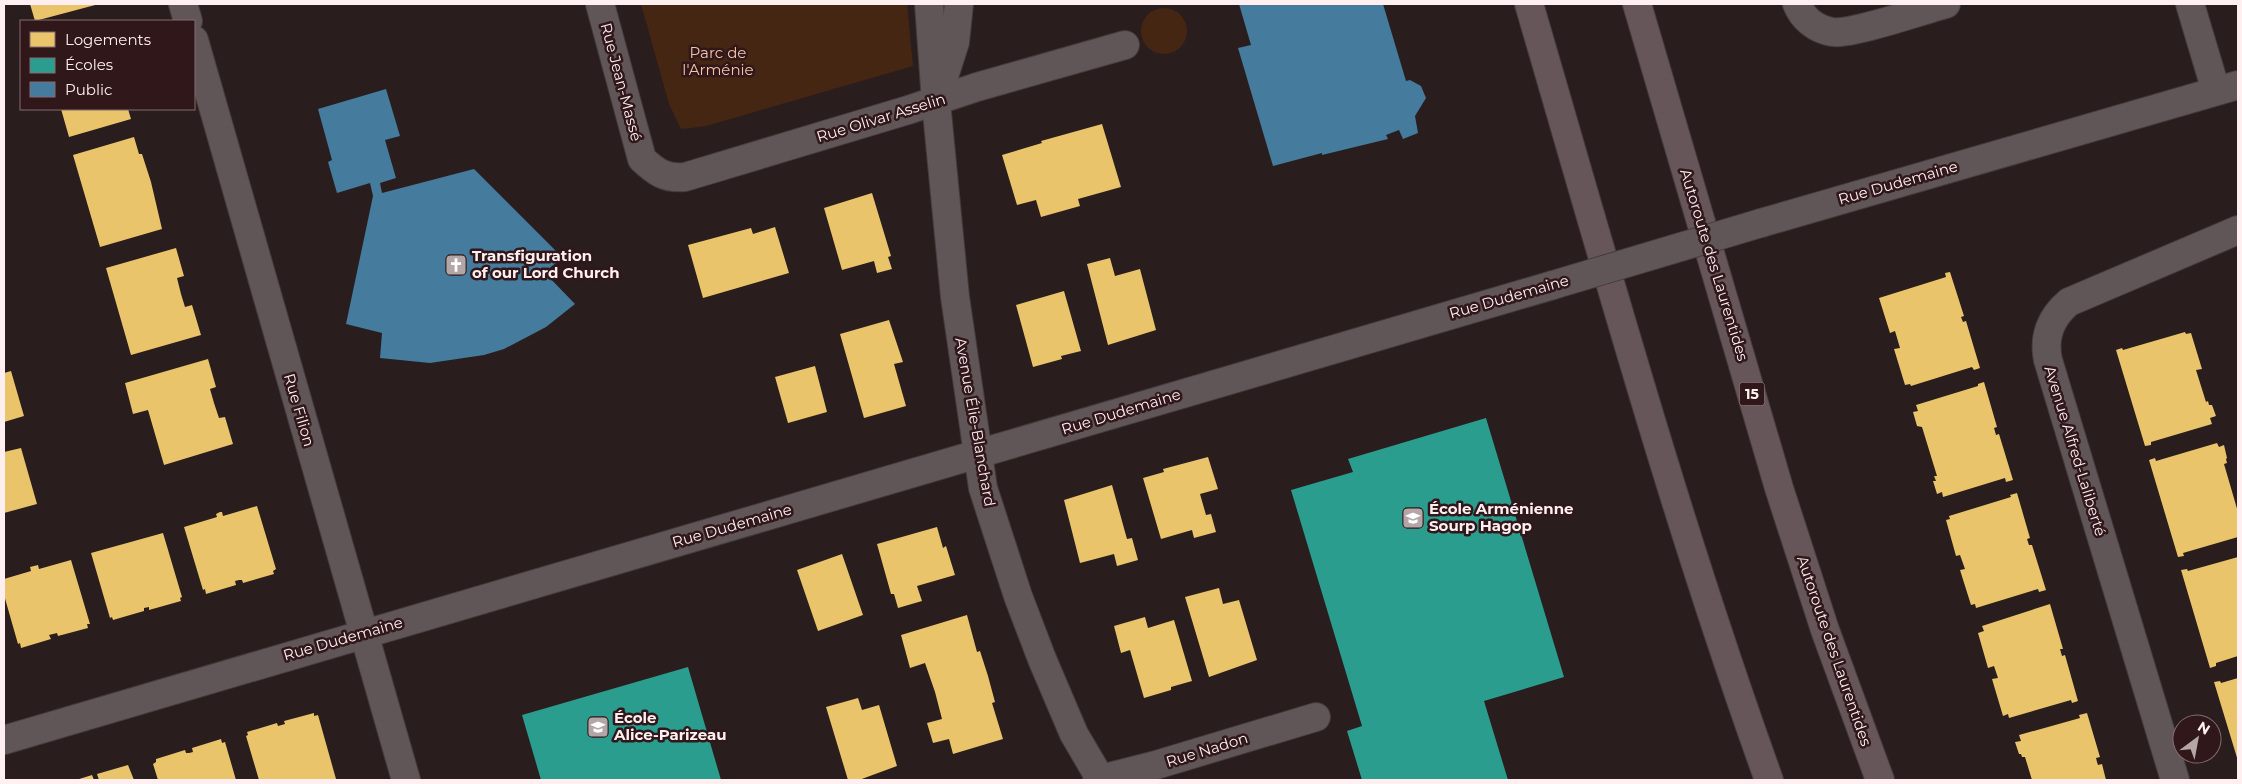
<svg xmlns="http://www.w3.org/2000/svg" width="2242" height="784" viewBox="0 0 2242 784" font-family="Montserrat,sans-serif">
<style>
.green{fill:#452613}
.homes{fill:#e9c46a}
.schools{fill:#2a9d8f}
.public{fill:#457b9d}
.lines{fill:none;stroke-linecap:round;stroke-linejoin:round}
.minor-casing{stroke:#453b3b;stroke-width:30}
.highway-casing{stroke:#453b3b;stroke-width:30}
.minor{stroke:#615657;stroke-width:28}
.highway{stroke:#66565a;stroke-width:28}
.minor-bridge-casing{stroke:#453b3b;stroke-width:30;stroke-linecap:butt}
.minor-bridge{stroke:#615657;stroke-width:28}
.labels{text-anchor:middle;stroke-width:5;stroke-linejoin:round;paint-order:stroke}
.shield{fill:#30171a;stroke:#c1aeb0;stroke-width:1}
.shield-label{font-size:14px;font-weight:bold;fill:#ffeff1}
.park-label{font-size:15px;fill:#f7c4a7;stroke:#30171a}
.street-label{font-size:15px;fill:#ffeff1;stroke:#30171a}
.poi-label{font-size:15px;font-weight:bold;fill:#ffeff1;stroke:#30171a;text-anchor:start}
</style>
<rect width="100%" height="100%" fill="#2a1d1e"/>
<g class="green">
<path d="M641 4H907L913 66 706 126 681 129 669 104Z"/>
<circle cx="1164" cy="31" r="23"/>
</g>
<g class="homes">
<path d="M30 4H99L35 21Z"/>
<path d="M61 109H128L131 119 69 137Z"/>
<path d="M1102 124 1121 187 1078 199 1080 206 1041 217 1036 200 1017 205 1002 155 1042 143 1041 141Z"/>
<path d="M134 137 139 154H142L151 182 162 229 100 247 73 155Z"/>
<path d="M872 193 891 256 888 257 892 269 877 273 874 261 842 270 824 208Z"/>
<path d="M775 227 789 273 703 298 688 245 751 228 753 234Z"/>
<path d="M176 248 184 276 177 278 181 294 185 307 192 305 201 335 131 355 106 268Z"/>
<path d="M1110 258 1115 276 1140 269 1156 330 1108 345 1087 264Z"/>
<path d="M1950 272 1964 316 1961 317 1963 322 1966 321 1980 368 1974 370 1972 367 1911 386 1910 384 1905 385 1894 349 1900 348 1895 331 1890 333 1879 298 1946 277 1945 273Z"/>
<path d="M1064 291 1081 351 1061 356 1062 359 1033 367 1016 305Z"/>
<path d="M889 320 903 362 894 364 906 406 864 418 840 334Z"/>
<path d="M2185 332 2186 334 2191 333 2202 369 2196 370 2206 402 2208 401 2209 405H2212L2216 416 2210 418 2212 424 2151 442V445L2145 446 2116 350 2122 348 2123 350Z"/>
<path d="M208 359 216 387 210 389 214 403 219 418 225 417 233 444 164 465 148 410 133 414 125 383Z"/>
<path d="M815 366 827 412 788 423 775 377Z"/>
<path d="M11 371 24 416 4 422V373Z"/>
<path d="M1984 382 1997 427 1994 428 1996 435 1999 434 2013 480 2006 482 2005 478 1943 497 1942 492 1937 494 1933 481H1936L1934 476H1937L1922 427 1917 426 1913 412 1918 411 1916 405 1978 386V384Z"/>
<path d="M2217 443 2219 447 2224 445 2227 458 2226 459 2227 463 2224 464 2238 512V537L2183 553 2184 556 2178 557 2149 460 2155 458 2156 461Z"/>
<path d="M21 448 37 504 4 513V452Z"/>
<path d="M1208 457 1218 489 1200 494 1206 515 1211 514 1216 532 1194 538 1192 530 1161 539 1143 478 1164 472 1163 469Z"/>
<path d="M1112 485 1127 539 1132 538 1138 560 1117 566 1114 554 1080 563 1064 500Z"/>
<path d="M2017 493 2030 538 2027 539 2029 545H2032L2046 590 2039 592 2038 589 1976 608 1975 604 1971 605 1960 570 1965 569 1960 555 1956 556 1946 520 1950 519 1949 516 2011 497 2010 495Z"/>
<path d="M257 506 276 569 273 571 274 574 243 583 242 580H239L235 581 236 585 206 594 205 589 203 590 184 527 217 517 216 514 220 512H222L223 516Z"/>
<path d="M937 527 943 548 946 546 955 575 917 586 922 601 898 608 894 594H891L877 544Z"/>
<path d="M163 533 182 597 180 598 181 601 149 610V607L144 608V611L113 620 112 617 110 618 91 553Z"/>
<path d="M842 554 863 615 818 631 797 570Z"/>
<path d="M2238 557V656L2216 663V666L2210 668 2181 570 2187 569 2188 571Z"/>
<path d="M71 560 90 624H87L88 628 58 636 57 633 49 635 51 639 21 648 20 643 18 644 4 595V579L31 571 30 567 38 565 39 569Z"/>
<path d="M1219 588 1223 604 1239 600 1257 660 1209 677 1185 597Z"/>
<path d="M2050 604 2063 649H2060L2062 656 2065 655 2078 701 2072 703 2071 700 2009 718 2008 714 2003 716 1992 679 1998 678 1994 666 1988 668 1978 633 1984 631 1982 626Z"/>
<path d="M967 615 977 652 980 651 988 676 995 702 992 703 1003 739 953 754 949 739 933 743 927 723 942 719 935 692 925 663 910 668 901 635Z"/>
<path d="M1145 617 1148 628 1174 620 1192 681 1171 687V690L1144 698 1130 650 1121 653 1114 626Z"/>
<path d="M2238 678V761L2214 682 2220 681 2221 683Z"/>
<path d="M858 698 862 710 879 705 897 766 859 780H848L826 707Z"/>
<path d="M314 713V716L318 715 336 779 330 780H259L246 736 248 735 247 732 277 723 278 726 285 724 284 721Z"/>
<path d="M2087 713 2100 757 2096 758 2097 762 2098 765 2102 764 2106 780H2032L2025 757H2022L2021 754H2019L2015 742 2021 741 2019 735 2080 718 2079 715Z"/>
<path d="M221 739 222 743 225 742 236 780H158L153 764 156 762V759L185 750 186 753H189L193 752 192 748Z"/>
<path d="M128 765 134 780H99L97 774Z"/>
<path d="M92 775 94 780H76Z"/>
</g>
<g class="schools">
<path d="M1486 418 1564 677 1484 701 1508 780H1362L1347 731 1362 726 1291 490 1353 472 1348 459Z"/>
<path d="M688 667 721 780H541L522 715Z"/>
</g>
<g class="public">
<path d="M1239 4H1383L1406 81 1410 80 1421 86 1426 98 1415 116 1418 133 1403 139 1399 130 1386 135 1388 139 1322 155V153L1273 166 1238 48 1251 45Z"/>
<path d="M386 89 400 136 385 140 396 178 380 183 382 193 474 169 563 258 544 272 575 304 546 327 504 349 484 355 430 363 380 358 382 333 346 324 373 196 370 183 337 193 328 162 332 160 318 109Z"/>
</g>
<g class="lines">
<g class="minor-casing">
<g id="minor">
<path d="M183 4 188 21"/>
<path d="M600 4 642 159C656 172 665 179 685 177L908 110 977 87 1125 45"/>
<path d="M929 4 936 102 955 297 983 488 1018 596 1042 659 1074 734 1101 780"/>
<path d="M1797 4C1803 19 1816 29 1832 32 1851 35 1923 10 1946 4"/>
<path d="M2190 4 2216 91"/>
<path d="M194 40 406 780"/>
<path d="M941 86 955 42 959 4"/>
<path d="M1761 223 2238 85"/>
<path d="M4 740 1553 285"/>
<path d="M1097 780 1156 765 1316 717"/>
<path d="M2175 780 2048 360C2043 337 2051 317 2069 302L2238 230"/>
</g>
</g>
<g class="highway-casing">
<g id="highway">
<path d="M1529 4C1605 264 1677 525 1769 780"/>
<path d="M1637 4 1779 488 1825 630 1880 780"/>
</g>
</g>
<use href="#minor" class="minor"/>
<use href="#highway" class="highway"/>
<g class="minor-bridge-casing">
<path id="minor-bridge" d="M1553 285 1761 223"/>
</g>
<use href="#minor-bridge" class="minor-bridge"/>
</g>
<defs>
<g id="church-square" transform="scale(1.125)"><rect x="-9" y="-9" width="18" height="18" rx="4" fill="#b4a6a7" stroke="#30171a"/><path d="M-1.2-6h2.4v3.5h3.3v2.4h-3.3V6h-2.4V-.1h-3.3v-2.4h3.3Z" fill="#fff"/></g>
<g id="school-square" transform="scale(1.125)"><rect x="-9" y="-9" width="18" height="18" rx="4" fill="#b4a6a7" stroke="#30171a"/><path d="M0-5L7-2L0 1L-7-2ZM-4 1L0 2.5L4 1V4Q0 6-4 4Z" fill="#fff"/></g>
</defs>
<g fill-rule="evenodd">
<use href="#church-square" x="456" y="265"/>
<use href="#school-square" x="1413" y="518"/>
<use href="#school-square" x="598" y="727"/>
</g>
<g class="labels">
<rect class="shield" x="1739.5" y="382.5" width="25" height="23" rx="4"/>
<g class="shield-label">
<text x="1752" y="399">15</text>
</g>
<g class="park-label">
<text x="718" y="58">Parc de<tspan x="718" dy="17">l'Arménie</tspan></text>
</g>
<g class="street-label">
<text transform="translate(621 82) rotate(75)" y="5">Rue Jean-Massé</text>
<text transform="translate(881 118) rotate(-17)" y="5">Rue Olivar Asselin</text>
<text transform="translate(1898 183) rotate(-16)" y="5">Rue Dudemaine</text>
<text transform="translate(1714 265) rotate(73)" y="5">Autoroute des Laurentides</text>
<text transform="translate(1509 297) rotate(-16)" y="5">Rue Dudemaine</text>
<text transform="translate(299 410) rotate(74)" y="5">Rue Filion</text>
<text transform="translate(1121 412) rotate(-17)" y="5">Rue Dudemaine</text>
<text transform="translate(975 422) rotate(80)" y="5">Avenue Élie-Blanchard</text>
<text transform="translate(2075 451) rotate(73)" y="5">Avenue Alfred-Laliberté</text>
<text transform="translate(732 526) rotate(-16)" y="5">Rue Dudemaine</text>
<text transform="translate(343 639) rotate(-16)" y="5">Rue Dudemaine</text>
<text transform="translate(1834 651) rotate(71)" y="5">Autoroute des Laurentides</text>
<text transform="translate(1207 750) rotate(-17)" y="5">Rue Nadon</text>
</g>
<g class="poi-label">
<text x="472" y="261">Transfiguration<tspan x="472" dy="17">of our Lord Church</tspan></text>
<text x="1429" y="514">École Arménienne<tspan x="1429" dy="17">Sourp Hagop</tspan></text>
<text x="614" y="723">École<tspan x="614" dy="17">Alice-Parizeau</tspan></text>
</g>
</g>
<rect width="2242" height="784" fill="none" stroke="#ffeff1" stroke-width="10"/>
<rect x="20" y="20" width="175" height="90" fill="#30171a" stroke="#836d70"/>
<rect x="30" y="32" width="25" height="15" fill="#e9c46a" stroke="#836d70"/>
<text x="65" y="45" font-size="15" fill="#ffeff1">Logements</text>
<rect x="30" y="58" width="25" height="15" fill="#2a9d8f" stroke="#836d70"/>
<text x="65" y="70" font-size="15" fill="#ffeff1">Écoles</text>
<rect x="30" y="82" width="25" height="15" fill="#457b9d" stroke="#836d70"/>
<text x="65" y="95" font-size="15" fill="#ffeff1">Public</text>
<g transform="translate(2197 739) rotate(32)"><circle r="24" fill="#30171a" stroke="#836d70"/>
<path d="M0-4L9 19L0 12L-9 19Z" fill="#b4a6a7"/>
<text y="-8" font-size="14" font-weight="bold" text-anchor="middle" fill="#ffeff1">N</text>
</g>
</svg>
